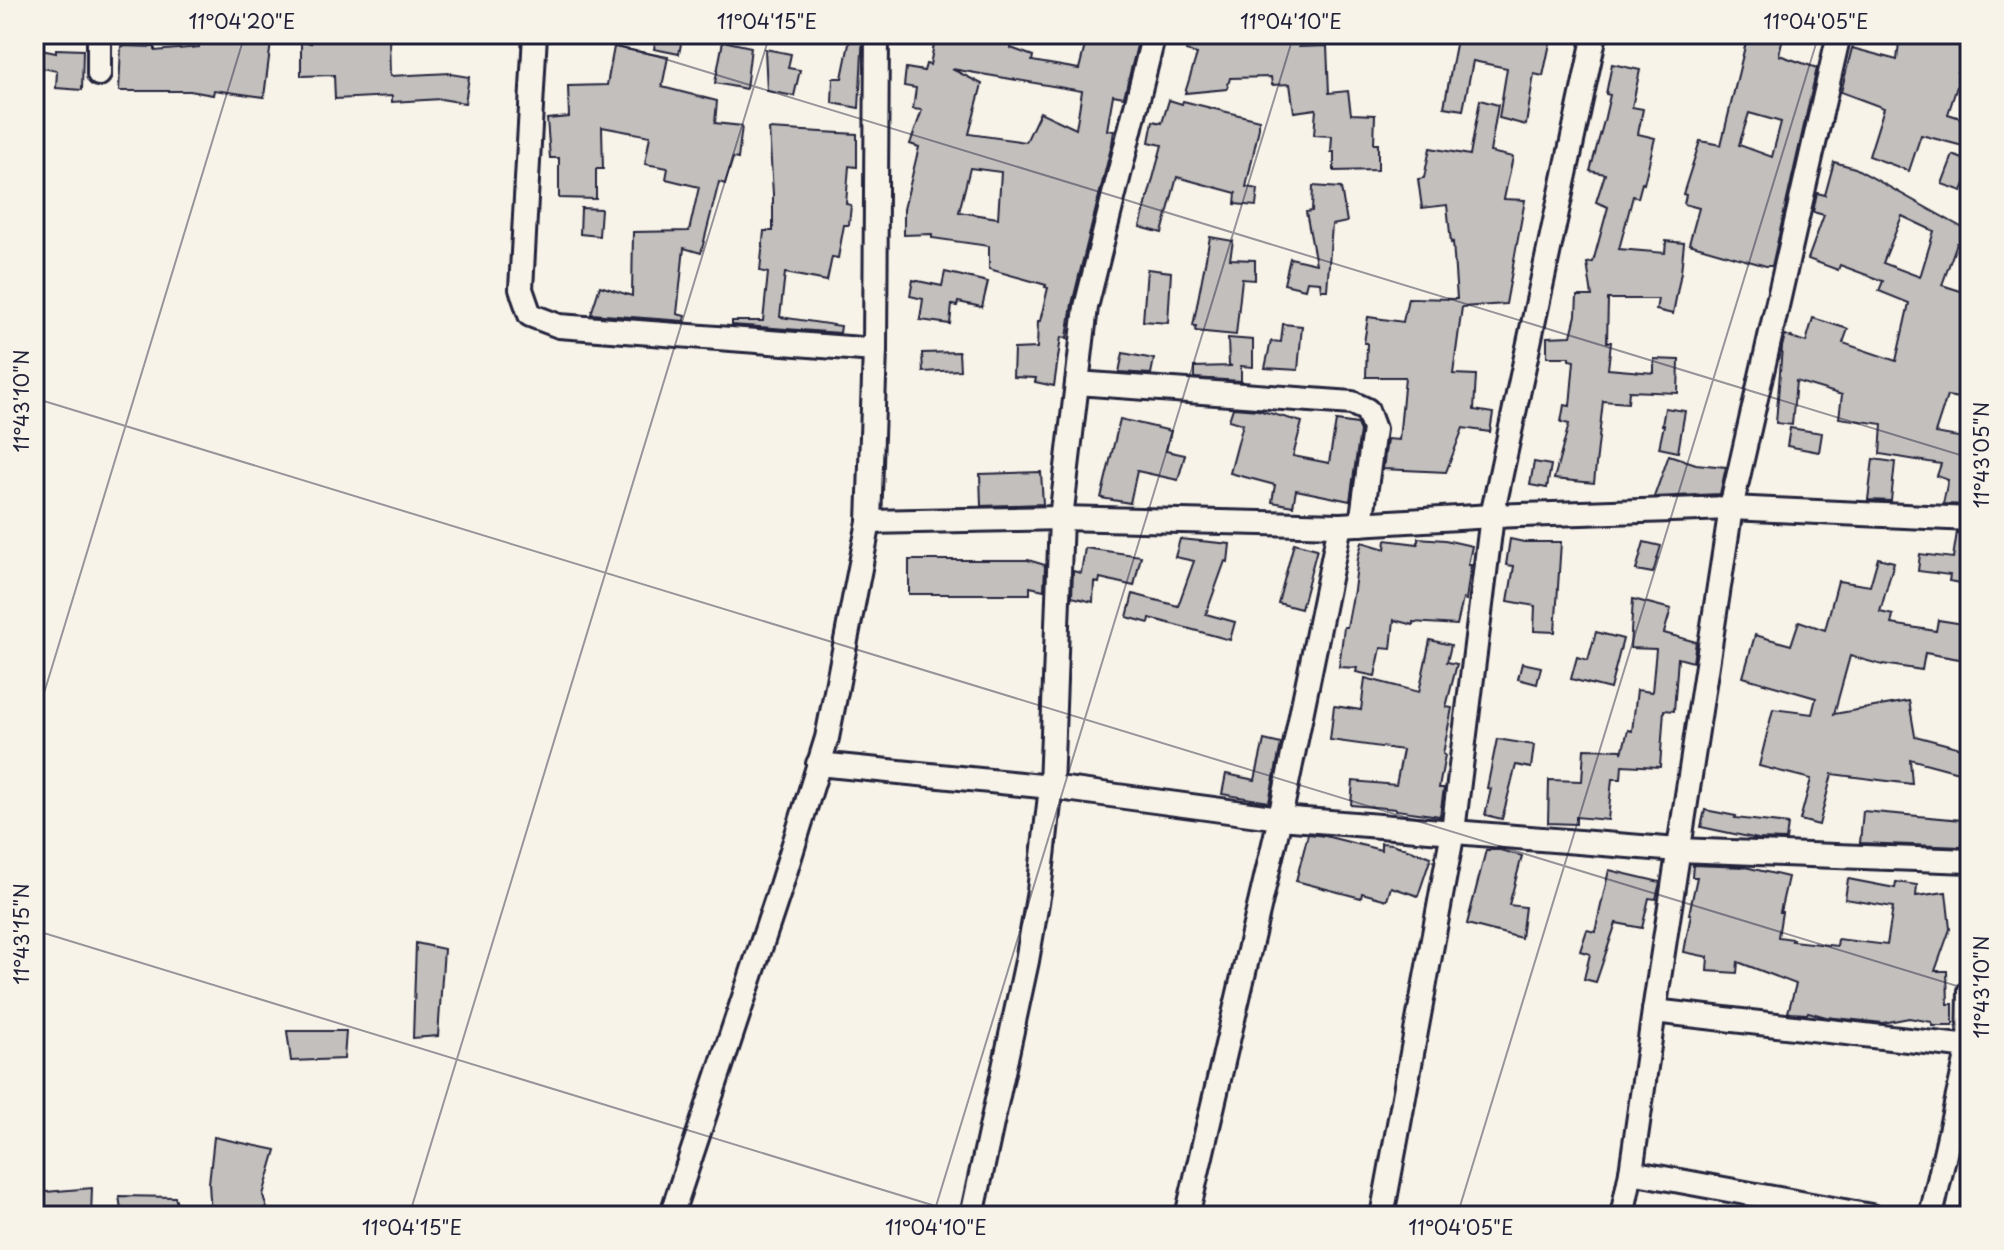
<svg xmlns="http://www.w3.org/2000/svg" width="2004" height="1250" viewBox="0 0 2004 1250" font-family="'Playpen Sans',sans-serif">
<style>
.building{fill:#c2bfbd;stroke:#22223b;stroke-width:2;fill-rule:evenodd}
.lines{fill:none;stroke-linecap:round;stroke-linejoin:round}
.minor-casing{stroke:#22223b;stroke-width:28}
.minor{stroke:#f7f3e8;stroke-width:22}
.ticks{fill:none;stroke:#22223b;stroke-width:2;stroke-opacity:0.45}
.neatline{fill:none;stroke:#22223b;stroke-width:3}
.ticks-label{font-size:20px;text-anchor:middle;fill:#22223b}
</style>
<rect width="100%" height="100%" fill="#f7f3e8"/>
<filter id="ink" filterUnits="userSpaceOnUse"><feTurbulence type="fractalNoise" baseFrequency=".0125" numOctaves="2"/><feDisplacementMap in="SourceGraphic" scale="16" xChannelSelector="R" yChannelSelector="G"/><feConvolveMatrix kernelMatrix="1 2 1 2 8 2 1 2 1" color-interpolation-filters="sRGB"/></filter>
<g filter="url(#ink)">
<g class="building">
<path d="M199 34H226L244 41 271 42 264 97 214 90 213 95 190 91H119L121 46 155 47V51L199 47Z"/>
<path d="M309 34H389L390 76 450 73V74L469 77 465 103 441 99 392 102V96L335 99 334 75 301 76V42L311 43Z"/>
<path d="M657 34H683L679 54 654 49Z"/>
<path d="M851 34H863L859 108 832 103 833 78H842Z"/>
<path d="M936 34H1014L1011 48 1033 56 1032 61 1079 69 1088 34H1140L1124 97 1113 95 1107 130 1114 131 1112 144 1072 304 1067 338 1061 337 1054 386 1035 382 1036 378 1013 377 1014 349 1037 348 1038 321H1040L1048 288 1045 287 1046 285 989 269V246L932 238V234L904 235V209L919 147 910 144 922 110 913 109 916 88 904 86 906 68 924 71 926 64 930 65ZM952 69 1082 91 1076 129 1040 112 1026 142 969 134 982 84ZM970 168 1001 172 998 218 959 212Z"/>
<path d="M1190 34H1304L1299 47 1327 46 1329 93 1348 91 1351 114 1375 115 1374 144H1378V170L1334 171V152H1331L1332 136 1314 135 1316 109 1294 112 1290 84 1272 85 1271 77 1230 78 1227 89 1185 93 1197 54 1186 51Z"/>
<path d="M1458 34H1484L1512 38 1513 34H1552L1543 76 1534 74 1526 125 1499 118 1507 68 1473 61 1463 110 1444 107Z"/>
<path d="M1748 34H1784L1779 55 1817 68 1772 266H1766L1689 244 1699 208 1684 204 1686 195 1683 194 1700 141 1721 145ZM1749 113 1781 122 1772 157 1739 145Z"/>
<path d="M1900 34H1948V40L1968 50 1957 72 1961 74 1948 114 1970 121 1963 146 1921 135 1909 171 1869 156 1884 108 1841 92 1852 48 1897 60Z"/>
<path d="M723 41 751 47 746 89 715 83Z"/>
<path d="M614 47 668 57 662 87 717 101 715 123 742 126 738 159 733 158 725 184 719 182 701 253 684 248 677 314 685 316 684 321 591 314 600 286 632 296 633 232 689 231 699 187 666 179 668 168 645 164 650 136 602 127 603 169H596V199L559 198V158H550L547 119 569 117 568 86 607 85Z"/>
<path d="M56 49 83 50 82 90 56 88 57 71 38 67 41 50 56 53Z"/>
<path d="M765 49 791 54 788 68 800 70 794 96 767 91Z"/>
<path d="M1612 64 1640 70 1632 107 1643 109 1638 134 1655 138 1644 184 1642 183 1638 198 1633 196 1619 249 1665 253 1666 241 1684 243 1681 272 1673 314 1656 310 1658 299H1608L1607 342H1611L1608 369 1654 373V359L1679 360 1678 393 1629 391 1628 403 1603 401 1594 483 1554 479 1569 424 1561 422 1564 405 1570 406 1574 361 1569 360V357H1547V337L1571 336 1576 315 1577 296H1592L1587 263 1593 262 1608 207 1596 202 1605 174 1590 171 1604 121 1610 95 1606 94Z"/>
<path d="M1169 100 1182 104 1183 101 1259 120V128L1246 187 1258 189 1256 206 1235 204 1236 193 1177 177 1162 233 1140 227 1162 145 1149 142 1153 121 1162 123Z"/>
<path d="M1480 100 1498 105 1490 152 1513 157 1504 199 1525 200 1506 304 1462 307 1453 374 1476 375 1474 410 1493 413 1490 432 1463 428 1446 472 1383 469 1387 439 1399 440 1405 377H1366L1367 343H1364L1368 317 1403 322 1408 298 1457 299 1453 242 1451 243 1447 205 1422 208 1418 179 1424 178 1430 148 1470 155Z"/>
<path d="M769 129 857 134V167L849 166 846 204 851 205 849 225H844L838 258 832 257 827 281 785 273 780 317 841 326 840 333 732 325V321H763L768 273 760 271 764 231H773V194Z"/>
<path d="M1953 155 1970 162V171L1962 191 1942 184Z"/>
<path d="M1834 162 1855 168 1970 232V249L1957 243 1942 285 1970 294V400L1947 396 1935 433 1970 439V505L1943 504 1948 480 1937 476 1941 464 1880 454 1882 424 1839 418 1842 395 1796 381 1792 425 1776 423 1782 347 1785 335 1806 342 1813 318 1848 329 1843 343 1896 361 1909 303 1879 291 1883 281 1840 265 1838 270 1808 259 1824 215 1813 212 1817 193 1825 195ZM1902 216 1934 231 1920 277 1883 263Z"/>
<path d="M1313 186 1341 188 1347 222 1332 225 1327 290H1321L1320 282 1307 281 1305 289 1284 284 1290 258 1316 264 1306 212 1312 211Z"/>
<path d="M581 208 601 209 599 236 580 234Z"/>
<path d="M1210 237 1233 241 1230 259 1255 260V280L1242 279 1236 335 1195 331 1196 326H1193Z"/>
<path d="M1147 269 1171 272 1168 323 1143 321Z"/>
<path d="M945 272 988 282 982 307 958 302 957 306 952 305 950 324 920 320 923 299 910 296 913 280 942 286Z"/>
<path d="M1283 324 1302 326 1298 370 1265 368 1271 341 1281 342Z"/>
<path d="M1228 338 1253 340V367L1241 366V381L1194 378V367L1232 366 1229 365Z"/>
<path d="M959 352 960 370 923 372 922 353Z"/>
<path d="M1123 353 1154 359 1151 374 1119 372Z"/>
<path d="M1233 408 1258 410 1302 422 1293 456 1329 463 1336 421 1357 424 1360 431 1350 501 1296 490 1293 506 1272 502 1275 485 1230 473 1243 424 1229 420Z"/>
<path d="M1665 408 1685 411 1678 452 1659 448 1664 425H1662Z"/>
<path d="M1120 419 1171 431 1166 451 1185 455 1178 480 1137 471 1130 503 1101 498Z"/>
<path d="M1790 428 1822 433 1819 452 1787 446Z"/>
<path d="M1669 455 1696 464 1726 467 1720 494 1654 497Z"/>
<path d="M1873 459 1895 462 1891 501 1868 500Z"/>
<path d="M1534 462 1551 465 1547 488 1530 485Z"/>
<path d="M1041 472 1043 504 981 506 980 474Z"/>
<path d="M1957 532 1970 533V585L1949 581 1950 575 1918 571 1920 554 1953 558Z"/>
<path d="M1418 538 1445 540 1472 546 1468 565H1471L1466 600 1463 599 1457 625 1413 622V625L1394 620 1391 649 1381 648 1375 676 1356 672 1357 668 1339 667 1344 627H1347L1354 590 1358 558 1362 542 1385 549 1386 540 1418 544Z"/>
<path d="M1180 539 1230 544 1228 562 1225 561 1206 614 1235 622 1230 640 1150 618 1149 623 1127 617 1133 594 1178 606 1194 561 1175 557Z"/>
<path d="M1510 539 1524 542H1561L1555 632 1534 631 1535 606 1508 601 1514 566 1506 565Z"/>
<path d="M1644 542 1661 546 1653 573 1636 570Z"/>
<path d="M1294 543 1317 549 1301 609 1278 603Z"/>
<path d="M1085 548 1141 556 1134 586 1100 578 1099 583 1094 582 1093 602 1072 597 1073 571 1081 573Z"/>
<path d="M1878 558 1894 562 1880 612 1893 615 1891 624 1936 631 1938 620 1970 625 1965 660 1925 653 1922 670 1883 664 1882 665 1850 656 1834 714 1909 701 1915 736 1968 750 1962 773 1910 759 1912 784 1832 774 1819 825 1800 820 1811 779 1759 766 1773 709 1812 714 1816 698 1743 677 1755 635 1791 645 1799 621 1825 630 1838 581 1870 586Z"/>
<path d="M909 560H1028L1045 565 1044 590 1030 587V594H909Z"/>
<path d="M1633 599 1671 609 1664 633 1696 642 1693 662 1678 658 1674 711 1664 710 1660 767 1622 765 1621 779H1612L1608 820 1576 817V824L1548 823 1549 780 1582 781 1584 749 1622 750V753L1628 730 1632 731 1637 690 1652 692 1656 649 1630 648Z"/>
<path d="M1596 632 1623 639 1610 689 1571 679 1577 657 1588 660Z"/>
<path d="M1430 640 1451 645 1447 662 1457 664 1446 707 1452 708 1443 754 1445 755 1439 788H1444L1440 816 1396 810V809L1351 805 1353 781 1396 785 1403 750 1330 740 1334 706 1361 710 1365 678 1419 692Z"/>
<path d="M1522 663 1541 667 1537 684 1518 679Z"/>
<path d="M1497 739 1534 745 1531 768 1516 765 1502 819 1485 815 1491 789 1487 788Z"/>
<path d="M1264 740 1281 744 1269 802 1222 794 1226 774 1255 780Z"/>
<path d="M1705 810 1736 816 1735 818 1788 824 1786 840 1758 839 1701 827Z"/>
<path d="M1863 811 1962 820V847L1860 843Z"/>
<path d="M1308 834 1325 836 1381 850V843L1392 844 1431 857 1418 896 1391 887 1387 900 1362 893 1361 898 1296 881Z"/>
<path d="M1486 850H1500L1522 856 1509 905 1525 907 1521 938 1467 924Z"/>
<path d="M1693 865 1745 867 1788 877 1780 912H1782L1778 937 1793 939 1792 941 1837 946 1838 939 1887 945 1893 907 1845 899 1848 879 1895 888 1896 882 1917 885 1916 896 1946 892 1950 929 1935 971H1947L1948 1004H1953V1026H1932V1022L1909 1018 1883 1023 1826 1017 1808 1012 1807 1014 1791 1013 1788 1012 1796 984 1738 962 1737 973 1707 971 1708 957 1684 952 1691 914H1689L1697 877H1692Z"/>
<path d="M1609 870 1660 882 1656 899 1649 898 1642 928 1616 923 1596 982 1584 979 1590 954 1580 951 1587 930 1595 932Z"/>
<path d="M416 943 444 949 438 1036 413 1038Z"/>
<path d="M287 1031H346L344 1059 291 1061Z"/>
<path d="M214 1137 276 1150 263 1195 269 1216H211L209 1183Z"/>
<path d="M92 1188 91 1216H34V1193Z"/>
<path d="M119 1196 175 1197 181 1216H122Z"/>
</g>
<g class="lines">
<g class="minor-casing">
<g id="minor">
<path d="M99 34V74"/>
<path d="M535 34 521 289 530 315 559 326 875 350"/>
<path d="M1077 383 1352 403 1367 410 1374 429 1361 524"/>
<path d="M869 522 1061 518 1340 525 1492 516 1731 508 1970 519"/>
<path d="M818 764 1051 787 1280 818 1678 850 1970 861"/>
<path d="M1654 1011 1969 1047"/>
<path d="M1631 1172 1871 1216"/>
<path d="M671 1216 779 892 827 738 869 522 875 350 877 34"/>
<path d="M972 1216 1027 961 1039 891 1051 787 1061 518 1086 307 1154 34"/>
<path d="M1187 1216 1280 818 1340 525"/>
<path d="M1382 1216 1453 831 1492 516 1595 34"/>
<path d="M1622 1216 1631 1172 1654 1011 1731 508 1839 34"/>
<path d="M1931 1216 1969 1047 1970 991"/>
</g>
</g>
<use href="#minor" class="minor"/>
</g>
</g>
<path class="ticks" d="M583 34 1970 458M34 398 1970 990M34 726 245 34M34 930 968 1216M409 1216 770 34M933 1216 1294 34M1457 1216 1819 34"/>
<rect width="2004" height="1250" fill="none" stroke="#f7f3e8" stroke-width="88"/>
<rect x="44" y="44" width="1916" height="1162" class="neatline"/>
<g class="ticks-label">
<text x="242" y="29">11°04'20"E</text>
<text x="767" y="29">11°04'15"E</text>
<text x="1291" y="29">11°04'10"E</text>
<text x="1816" y="29">11°04'05"E</text>
<text transform="translate(22 401) rotate(-90)" y="7">11°43'10"N</text>
<text transform="translate(1982 455) rotate(-90)" y="7">11°43'05"N</text>
<text transform="translate(22 934) rotate(-90)" y="7">11°43'15"N</text>
<text transform="translate(1982 987) rotate(-90)" y="7">11°43'10"N</text>
<text x="412" y="1235">11°04'15"E</text>
<text x="936" y="1235">11°04'10"E</text>
<text x="1461" y="1235">11°04'05"E</text>
</g>
</svg>
